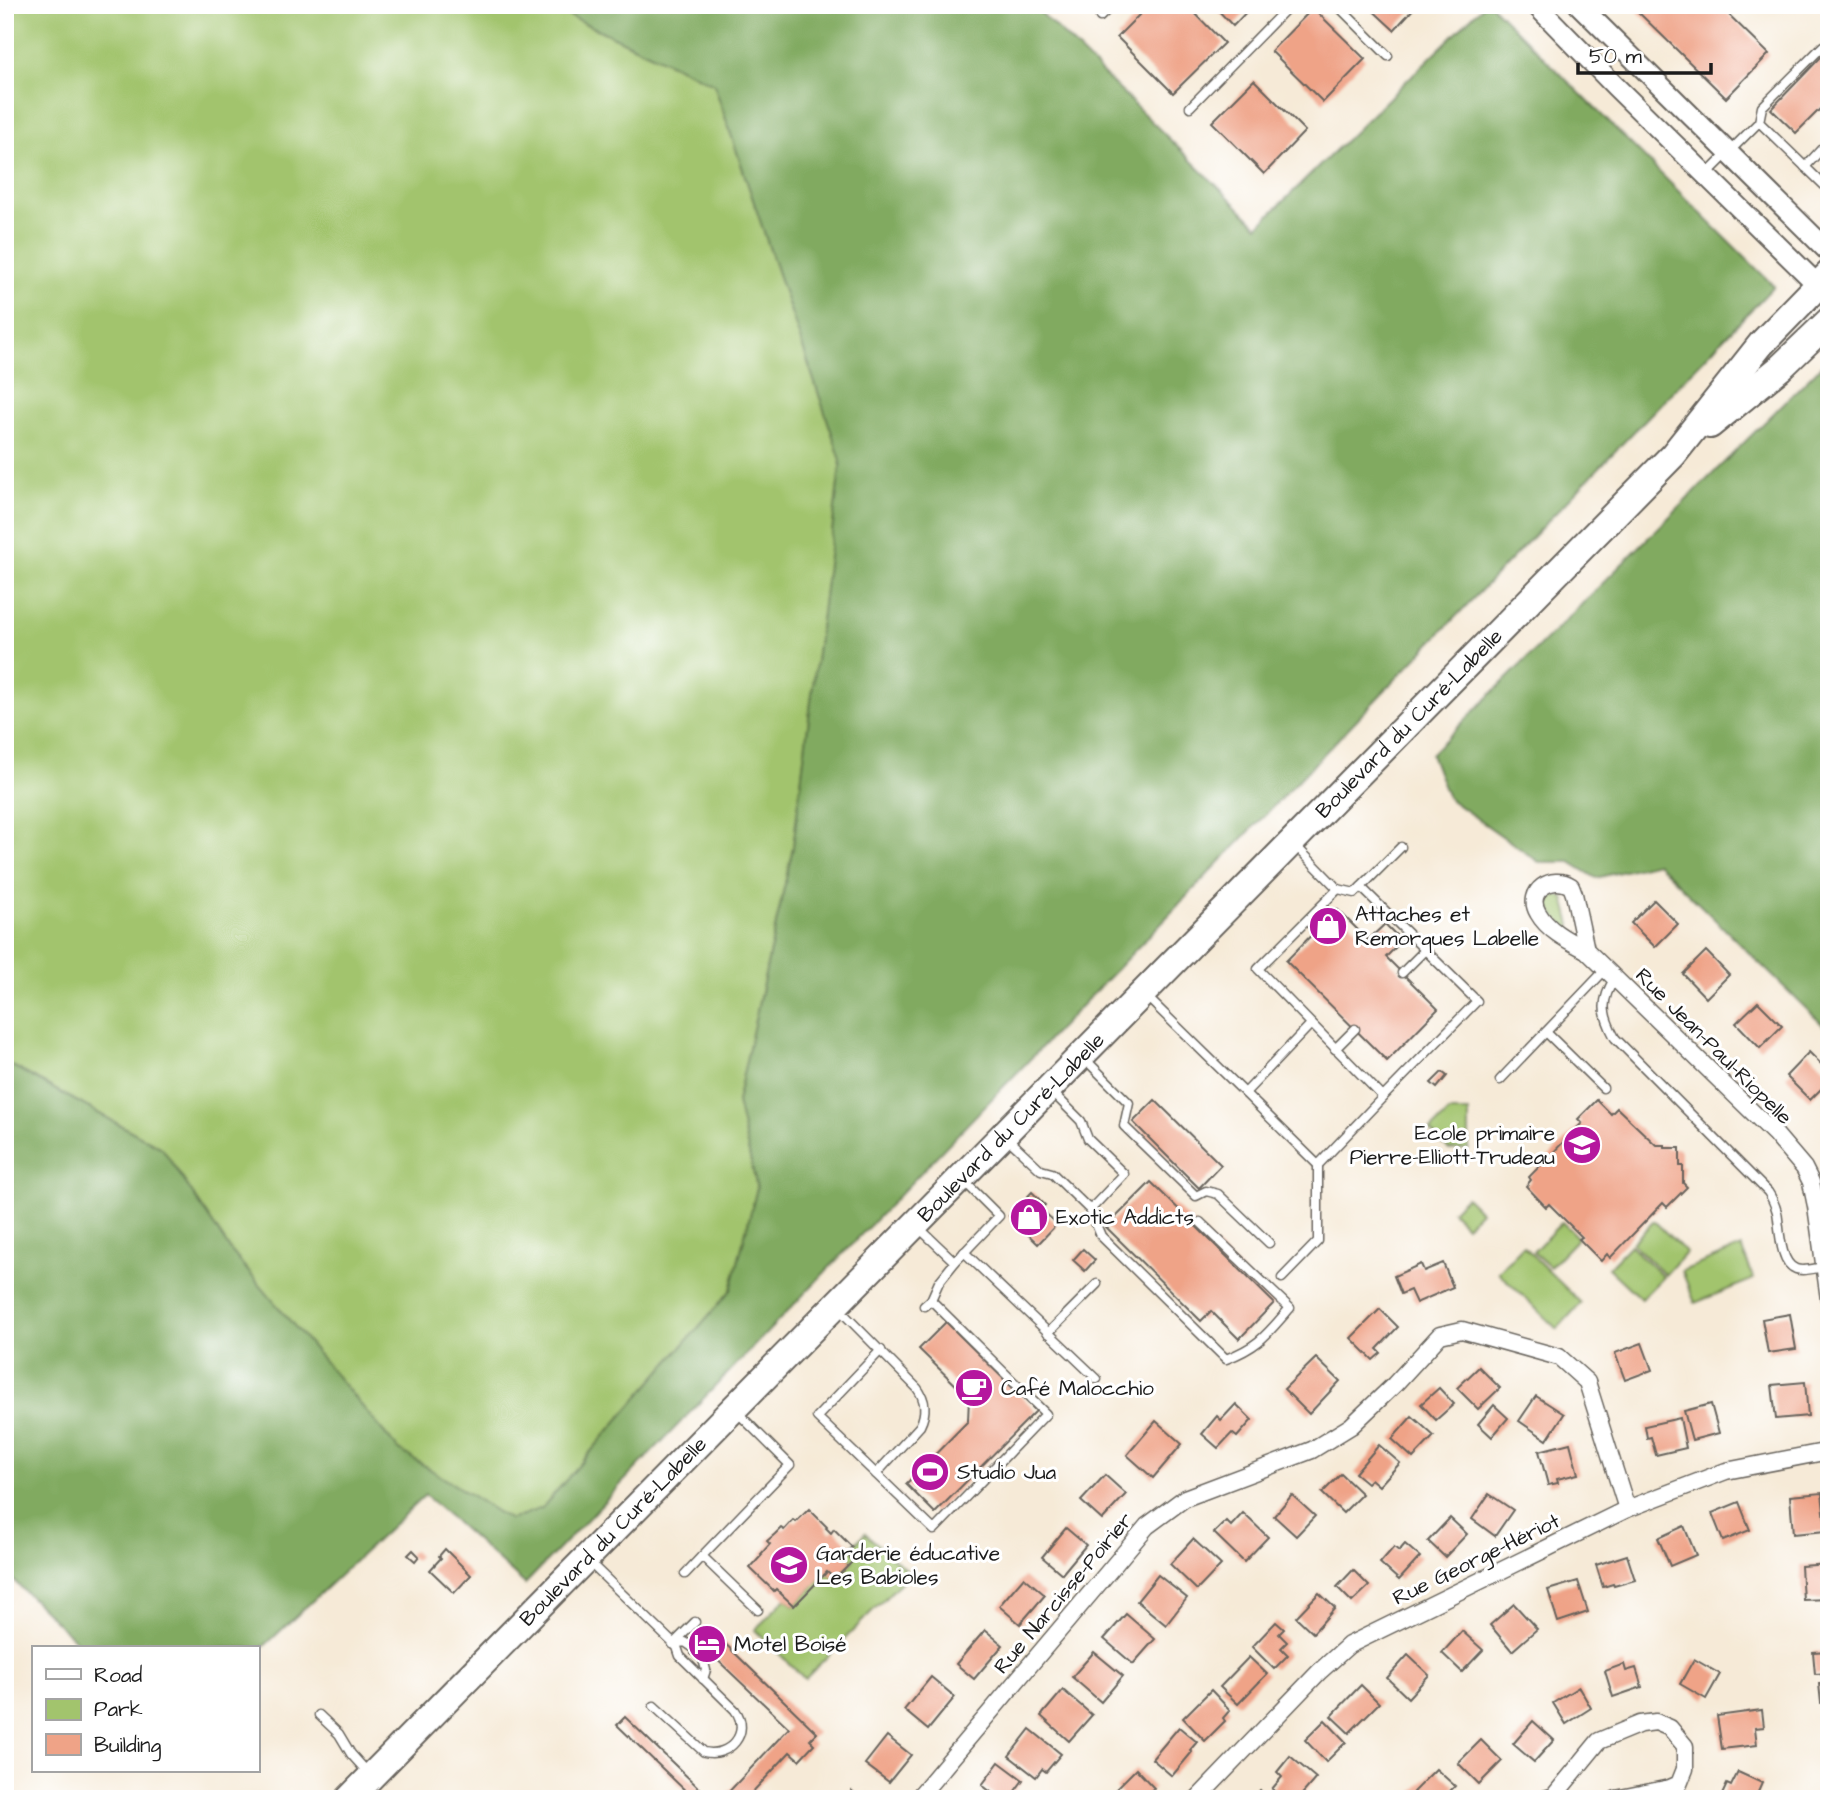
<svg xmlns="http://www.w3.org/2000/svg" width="1834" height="1804" viewBox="0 0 1834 1804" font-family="'Architects Daughter',sans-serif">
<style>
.green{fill:#a2c46d;stroke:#5f7044;stroke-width:2}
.forest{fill:#81aa60;stroke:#4e633e;stroke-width:2}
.building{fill:#efa387}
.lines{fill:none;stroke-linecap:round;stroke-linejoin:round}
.service-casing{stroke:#68645d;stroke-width:11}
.minor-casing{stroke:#68645d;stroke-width:19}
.tertiary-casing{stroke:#68645d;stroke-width:23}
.primary-casing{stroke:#68645d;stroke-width:30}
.service{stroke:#fff;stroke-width:8}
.minor{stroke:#fff;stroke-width:16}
.tertiary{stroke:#fff;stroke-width:19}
.primary{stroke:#fff;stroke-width:26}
.labels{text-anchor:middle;stroke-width:6;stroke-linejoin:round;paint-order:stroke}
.street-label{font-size:21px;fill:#1c1c1c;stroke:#fff}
.poi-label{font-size:21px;fill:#1c1c1c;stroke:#fff;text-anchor:start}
</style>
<rect width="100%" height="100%" fill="#fff"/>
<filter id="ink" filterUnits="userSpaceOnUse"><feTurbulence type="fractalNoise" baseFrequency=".0143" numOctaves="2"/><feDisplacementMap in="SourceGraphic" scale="14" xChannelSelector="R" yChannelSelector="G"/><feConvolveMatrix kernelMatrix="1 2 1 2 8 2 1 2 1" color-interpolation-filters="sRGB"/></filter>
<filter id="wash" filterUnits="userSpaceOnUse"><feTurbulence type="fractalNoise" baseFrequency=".00686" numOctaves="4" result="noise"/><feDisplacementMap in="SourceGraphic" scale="28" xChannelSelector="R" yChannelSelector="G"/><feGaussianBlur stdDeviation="1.57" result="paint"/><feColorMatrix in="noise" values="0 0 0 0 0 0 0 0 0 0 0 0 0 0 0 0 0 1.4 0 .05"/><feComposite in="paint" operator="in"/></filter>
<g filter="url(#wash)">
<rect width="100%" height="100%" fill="#f6ead7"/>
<g class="green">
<path d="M5 5H546L714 84 841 460 793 847 737 1102 757 1188 731 1290 542 1508 510 1520 398 1449 231 1251 162 1148 5 1062Z"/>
<path d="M1557 895 1564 898 1571 925 1569 929C1559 922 1537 901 1557 895Z"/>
<path d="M1449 1112H1469V1149L1449 1150 1430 1131Z"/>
<path d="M1466 1197 1480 1211 1466 1226 1452 1211Z"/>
<path d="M1654 1221 1686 1252 1665 1275 1632 1243Z"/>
<path d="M1562 1222 1578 1238 1550 1267 1533 1252Z"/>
<path d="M1630 1245 1663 1277 1641 1299 1608 1268Z"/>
<path d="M1523 1246 1581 1303 1557 1329 1498 1272Z"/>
<path d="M1741 1247 1754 1279 1695 1303 1682 1271Z"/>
<path d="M865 1533 910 1573 805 1679 755 1630 786 1598 794 1606 827 1572 835 1579 853 1561 846 1554Z"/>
</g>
<g class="forest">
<path d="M546 5H1033L1258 226 1484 5H1491L1774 286 525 1584 425 1495 257 1653V1648H83L5 1572V1062L162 1148 231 1251 398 1449 510 1520 542 1508 731 1290 757 1188 737 1102 793 847 841 460 714 84Z"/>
<path d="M1829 358V1031L1657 863 1596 878 1570 862H1539L1448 798 1431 754Z"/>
</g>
<g id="blocks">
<g class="building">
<path d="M1149 5H1187L1224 43 1173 93 1117 37Z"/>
<path d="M1213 5H1253L1233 26Z"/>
<path d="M1367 5H1417L1394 30Z"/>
<path d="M1631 5H1719L1769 54 1726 98Z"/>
<path d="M1313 8 1365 59 1323 102 1271 51Z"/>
<path d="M1822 56 1829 62V100L1796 133 1771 109Z"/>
<path d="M1254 80 1305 131 1264 174 1212 122Z"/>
<path d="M1654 900 1678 924 1655 947 1631 923Z"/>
<path d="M1337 909 1368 940 1385 924 1402 941 1386 957 1438 1009 1387 1061 1286 961Z"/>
<path d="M1706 951 1729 975 1706 998 1683 974Z"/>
<path d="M1758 1002 1782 1026 1760 1048 1736 1023Z"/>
<path d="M1809 1052 1829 1072V1081L1810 1100 1786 1076Z"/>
<path d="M1442 1072 1447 1076 1437 1088 1431 1083Z"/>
<path d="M1155 1100 1221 1165 1199 1188 1133 1122Z"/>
<path d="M1597 1100 1611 1114 1617 1108 1656 1145H1665V1148H1680V1166H1683V1183L1687 1187 1667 1207 1663 1203 1610 1258 1607 1254 1601 1261 1579 1239 1582 1237 1549 1204 1546 1207 1526 1186 1531 1180 1529 1177 1582 1123 1578 1119Z"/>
<path d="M1151 1182 1274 1303 1239 1339 1211 1311 1201 1321 1106 1227Z"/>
<path d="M1032 1192 1045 1205 1041 1209 1057 1224 1038 1244 1009 1216Z"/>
<path d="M1083 1249 1095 1260 1085 1271 1073 1260Z"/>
<path d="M1443 1263 1453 1287 1416 1303 1410 1290 1401 1294 1394 1276 1421 1264 1424 1271Z"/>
<path d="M1380 1309 1398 1327 1377 1349 1381 1353 1373 1360 1351 1338Z"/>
<path d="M1790 1314 1796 1349 1768 1353 1762 1319Z"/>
<path d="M946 1322 1036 1411 935 1513 906 1484 968 1421 969 1398 919 1349Z"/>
<path d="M1642 1343 1652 1370 1625 1380 1615 1353Z"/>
<path d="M1316 1358 1340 1381 1309 1414 1284 1389Z"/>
<path d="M1479 1367 1500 1388 1478 1409 1457 1388Z"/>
<path d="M1805 1382 1808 1416 1776 1419 1772 1385Z"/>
<path d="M1439 1388 1454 1404 1436 1420 1421 1404Z"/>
<path d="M1536 1396 1564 1414 1547 1440 1519 1421Z"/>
<path d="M1236 1404 1252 1420 1237 1437 1232 1433 1218 1448 1202 1434 1217 1416 1221 1420Z"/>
<path d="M1711 1404 1719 1433 1692 1440 1684 1411Z"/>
<path d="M1494 1405 1508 1418 1492 1437 1478 1424Z"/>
<path d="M1412 1416 1434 1436 1413 1458 1392 1439Z"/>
<path d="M1680 1418 1686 1448 1656 1455 1651 1437 1647 1438 1645 1426Z"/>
<path d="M1156 1421 1182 1444 1153 1478 1127 1455Z"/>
<path d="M1570 1443 1578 1474 1557 1479 1558 1483 1548 1485 1539 1451Z"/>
<path d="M1379 1445 1400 1463 1379 1486 1371 1479 1367 1483 1355 1473Z"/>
<path d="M1341 1474 1362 1494 1343 1513 1322 1493Z"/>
<path d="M1105 1475 1126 1494 1102 1520 1081 1501Z"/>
<path d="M1822 1493 1826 1531 1793 1534 1790 1496Z"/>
<path d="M1489 1494 1513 1510 1495 1536 1472 1519Z"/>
<path d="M1292 1495 1315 1516 1296 1536 1274 1516Z"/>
<path d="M1739 1502 1750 1530 1723 1541 1712 1513Z"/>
<path d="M809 1509 827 1527 826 1528 831 1533 834 1529 852 1547 846 1554 853 1561 835 1579 827 1572 794 1606 776 1589 774 1591 750 1568 762 1555 761 1554 770 1544 767 1541 775 1534 781 1528 784 1530 793 1520 796 1522Z"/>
<path d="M1243 1513 1268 1537 1244 1562 1214 1533 1226 1521 1231 1526Z"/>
<path d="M1450 1518 1467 1534 1445 1557 1428 1541Z"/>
<path d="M1684 1526 1696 1555 1670 1566 1658 1538Z"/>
<path d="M1066 1528 1086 1545 1062 1574 1042 1557Z"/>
<path d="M1193 1539 1221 1565 1197 1590 1170 1564Z"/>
<path d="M1405 1544 1420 1557 1399 1580 1380 1563 1394 1547 1399 1551Z"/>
<path d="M445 1549 471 1575 454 1593 430 1570 441 1558 439 1556Z"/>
<path d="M413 1550 419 1556 415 1561 408 1555Z"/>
<path d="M1627 1555 1635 1580 1614 1586 1613 1584 1603 1587 1596 1565Z"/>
<path d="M1829 1564V1599L1803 1600 1801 1566Z"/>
<path d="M1353 1570 1369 1586 1352 1602 1337 1587Z"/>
<path d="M1158 1575 1187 1598 1166 1625 1137 1601Z"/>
<path d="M1024 1577 1045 1595 1020 1624 999 1606Z"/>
<path d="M1578 1581 1588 1612 1558 1622 1548 1590Z"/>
<path d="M1319 1593 1335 1608 1313 1633 1296 1617Z"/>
<path d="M1514 1604 1537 1629 1512 1651 1490 1625Z"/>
<path d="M1126 1614 1155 1639 1133 1664 1104 1639Z"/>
<path d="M1276 1622 1284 1629 1279 1634 1287 1642 1281 1648 1288 1655 1274 1669 1252 1647Z"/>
<path d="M710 1629 817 1733 810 1740 814 1744 799 1760 790 1752 746 1799H722L789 1728 708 1651 697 1660 691 1654 699 1643 698 1641Z"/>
<path d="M985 1630 1003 1645 974 1679 956 1664Z"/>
<path d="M1462 1631 1483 1650 1462 1672 1442 1653Z"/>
<path d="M1829 1651V1673L1815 1674 1813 1652Z"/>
<path d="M1094 1652 1123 1676 1101 1702 1072 1677Z"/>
<path d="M1408 1655 1429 1675 1408 1698 1387 1678Z"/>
<path d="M1249 1657 1267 1674 1238 1704 1220 1687Z"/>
<path d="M1694 1659 1720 1674 1706 1699 1680 1684Z"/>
<path d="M1624 1664 1626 1671 1636 1668 1642 1687 1613 1697 1605 1671Z"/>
<path d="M931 1677 955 1697 928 1730 904 1710Z"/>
<path d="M1829 1683V1702L1821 1703 1819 1684Z"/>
<path d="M1361 1685 1379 1703 1349 1733 1331 1716Z"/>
<path d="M1579 1687 1591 1708 1566 1724 1553 1703Z"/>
<path d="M1063 1690 1092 1715 1069 1741 1041 1716Z"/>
<path d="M1211 1690 1230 1710 1223 1718 1225 1721 1205 1741 1183 1718Z"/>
<path d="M1762 1710 1764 1727 1755 1728 1757 1745 1722 1749 1717 1716Z"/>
<path d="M1829 1716V1739H1825L1822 1717Z"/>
<path d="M625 1717 701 1790 693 1798 617 1725Z"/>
<path d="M1325 1720 1346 1742 1326 1762 1305 1740Z"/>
<path d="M1533 1721 1554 1740 1534 1762 1513 1744Z"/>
<path d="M1179 1727 1197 1742 1190 1750 1192 1752 1172 1776 1152 1759Z"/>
<path d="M1030 1729 1061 1754 1046 1772 1042 1769 1036 1777 1009 1756Z"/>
<path d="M887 1736 911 1755 889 1782 865 1764Z"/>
<path d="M1481 1740 1502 1761 1479 1784 1458 1763Z"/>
<path d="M1290 1756 1316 1778 1298 1799H1283L1272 1789 1282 1777 1277 1772Z"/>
<path d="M999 1762 1023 1780 1009 1799H1000L982 1785Z"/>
<path d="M1136 1769 1154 1788 1148 1793 1153 1799H1126L1116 1789Z"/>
<path d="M1436 1769 1455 1786 1442 1799H1420L1413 1792Z"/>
<path d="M1738 1772 1762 1783 1755 1799H1720L1727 1784 1731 1786Z"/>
<path d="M1260 1790 1268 1799H1252Z"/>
<path d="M852 1791 862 1799H846Z"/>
</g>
</g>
</g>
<g filter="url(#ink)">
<use href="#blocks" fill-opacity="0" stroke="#68645d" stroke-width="2"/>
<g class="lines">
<g class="service-casing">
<g id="service">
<path d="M1337 5 1388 56"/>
<path d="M1100 17 1112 5"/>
<path d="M1190 107 1290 5"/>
<path d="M1759 122 1762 107 1823 46 1829 45"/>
<path d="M1805 167 1829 141"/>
<path d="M1706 175 1759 122 1829 190"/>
<path d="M1294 844 1338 889 1258 969 1383 1097 1477 1001 1361 887"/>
<path d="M1338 889 1355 893 1401 847"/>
<path d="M1402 973 1425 950"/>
<path d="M1615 978C1600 1001 1602 1014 1615 1038L1768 1192C1772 1198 1775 1205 1777 1212 1780 1227 1779 1263 1796 1269 1804 1272 1816 1268 1824 1267"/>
<path d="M1145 995 1245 1093"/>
<path d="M1311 1024 1245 1093 1318 1165 1383 1097"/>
<path d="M1546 1032 1603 1088"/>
<path d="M1335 1049 1355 1029"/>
<path d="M1083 1057 1129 1103 1124 1126 1196 1196 1206 1191 1218 1194 1269 1243"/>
<path d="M1500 1080 1606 969"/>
<path d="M1006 1137 1041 1170 1052 1173 1090 1210 1124 1174 1088 1139 1081 1121 1051 1091"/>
<path d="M1090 1210 1101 1236 1226 1359C1260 1346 1267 1334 1290 1308L1200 1222"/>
<path d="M917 1226 955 1262 999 1216 963 1180"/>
<path d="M964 1252 1097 1379"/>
<path d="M1282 1278 1318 1241V1165"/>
<path d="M931 1300 939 1282 955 1262"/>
<path d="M837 1307 917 1388C926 1400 927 1412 920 1426L876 1474"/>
<path d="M1048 1333 1097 1284"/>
<path d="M881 1350 817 1417 934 1530 1046 1414 931 1300 924 1306"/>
<path d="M736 1411 790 1465 702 1556 758 1610"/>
<path d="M588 1561 677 1647 680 1656 735 1710C752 1733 729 1758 704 1752L654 1706"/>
<path d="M685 1574 702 1556"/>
<path d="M673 1644 695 1622"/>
<path d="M673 1644 685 1642 695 1649"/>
<path d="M702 1656 706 1670 703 1679"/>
<path d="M319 1715 339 1734 351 1754 369 1774"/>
</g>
</g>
<g class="minor-casing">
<g id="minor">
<path d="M1586 950 1574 894 1571 886C1552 874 1525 891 1538 913 1548 931 1569 941 1586 950L1775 1134 1804 1168 1811 1182 1816 1206 1829 1299"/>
<path d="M917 1799 1147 1526 1185 1498 1312 1450 1351 1426 1394 1385 1440 1335 1462 1330 1559 1357 1587 1382 1627 1509"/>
<path d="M1197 1799 1319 1672 1349 1645 1627 1509 1726 1471 1829 1451"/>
<path d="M1545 1799 1554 1796 1599 1741 1640 1724 1656 1722 1670 1728 1685 1746V1769L1679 1784 1670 1788 1616 1799"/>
</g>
</g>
<g class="tertiary-casing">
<g id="tertiary">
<path d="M1536 5 1616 87 1829 296"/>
<path d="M1579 5 1829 252"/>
</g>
</g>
<g class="primary-casing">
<g id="primary">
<path d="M1710 425 1780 368 1829 321"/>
<path id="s1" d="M349 1799 1673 455 1761 344 1829 274"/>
</g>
</g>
<use href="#service" class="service"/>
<use href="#minor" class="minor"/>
<use href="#tertiary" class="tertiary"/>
<use href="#primary" class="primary"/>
</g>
</g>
<defs>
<g id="shop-disc" transform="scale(2.0125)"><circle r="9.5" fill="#b5179e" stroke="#fff"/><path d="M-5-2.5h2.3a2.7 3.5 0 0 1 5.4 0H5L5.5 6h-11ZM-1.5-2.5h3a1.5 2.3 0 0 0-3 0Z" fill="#fff"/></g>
<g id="school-disc" transform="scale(2.0125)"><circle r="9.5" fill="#b5179e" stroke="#fff"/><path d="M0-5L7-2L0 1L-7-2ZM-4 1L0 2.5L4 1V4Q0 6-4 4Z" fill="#fff"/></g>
<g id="cafe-disc" transform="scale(2.0125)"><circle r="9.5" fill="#b5179e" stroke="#fff"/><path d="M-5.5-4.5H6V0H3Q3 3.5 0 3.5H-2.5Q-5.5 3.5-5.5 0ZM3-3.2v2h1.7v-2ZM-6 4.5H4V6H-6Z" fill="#fff"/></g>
<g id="stadium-disc" transform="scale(2.0125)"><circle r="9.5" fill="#b5179e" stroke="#fff"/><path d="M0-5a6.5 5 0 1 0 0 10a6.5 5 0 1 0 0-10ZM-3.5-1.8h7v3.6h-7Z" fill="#fff"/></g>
<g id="hotel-disc" transform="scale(2.0125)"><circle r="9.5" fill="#b5179e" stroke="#fff"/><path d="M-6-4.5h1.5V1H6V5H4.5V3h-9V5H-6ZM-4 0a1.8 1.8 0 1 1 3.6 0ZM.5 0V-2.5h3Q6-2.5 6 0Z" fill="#fff"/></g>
</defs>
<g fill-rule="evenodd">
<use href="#shop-disc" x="1328" y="926"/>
<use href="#school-disc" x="1582" y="1145"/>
<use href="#shop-disc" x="1029" y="1217"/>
<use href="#cafe-disc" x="974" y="1388"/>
<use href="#stadium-disc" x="930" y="1472"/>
<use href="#school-disc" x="789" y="1565"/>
<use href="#hotel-disc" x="707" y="1644"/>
</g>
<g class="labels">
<g class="street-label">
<text dy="7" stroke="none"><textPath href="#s1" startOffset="1510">Boulevard du Curé-Labelle</textPath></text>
<text transform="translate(1714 1046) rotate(45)" y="7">Rue Jean-Paul-Riopelle</text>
<text dy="7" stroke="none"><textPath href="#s1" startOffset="943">Boulevard du Curé-Labelle</textPath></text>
<text dy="7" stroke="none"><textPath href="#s1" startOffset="376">Boulevard du Curé-Labelle</textPath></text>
<text transform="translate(1476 1559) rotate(-26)" y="7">Rue George-Hériot</text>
<text transform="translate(1063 1593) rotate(-50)" y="7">Rue Narcisse-Poirier</text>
</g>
<g class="poi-label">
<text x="1355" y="921">Attaches et<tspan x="1355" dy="24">Remorques Labelle</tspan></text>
<text x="1555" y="1140" text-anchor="end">Ecole primaire<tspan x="1555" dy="24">Pierre-Elliott-Trudeau</tspan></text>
<text x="1056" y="1224">Exotic Addicts</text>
<text x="1001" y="1395">Café Malocchio</text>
<text x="957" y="1479">Studio Jua</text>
<text x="816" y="1560">Garderie éducative<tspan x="816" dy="24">Les Babioles</tspan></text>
<text x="734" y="1651">Motel Boisé</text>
</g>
</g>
<rect width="1834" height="1804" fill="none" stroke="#fff" stroke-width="28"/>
<rect x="32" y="1646" width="228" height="126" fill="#ffffff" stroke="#a4a4a4" stroke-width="2"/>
<rect x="46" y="1669" width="35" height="10" fill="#ffffff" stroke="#a4a4a4" stroke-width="2"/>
<text x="94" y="1682" font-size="21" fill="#1c1c1c">Road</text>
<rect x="46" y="1699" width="35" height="21" fill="#a2c46d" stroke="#a4a4a4" stroke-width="2"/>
<text x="94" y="1716" font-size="21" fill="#1c1c1c">Park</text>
<rect x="46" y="1734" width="35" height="21" fill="#efa387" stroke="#a4a4a4" stroke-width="2"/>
<text x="94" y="1752" font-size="21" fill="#1c1c1c">Building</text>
<path d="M1578 63v10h133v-10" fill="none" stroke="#1c1c1c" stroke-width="3.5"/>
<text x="1589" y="63" font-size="21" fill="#1c1c1c" stroke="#ffffff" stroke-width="5" paint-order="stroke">50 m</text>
</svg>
